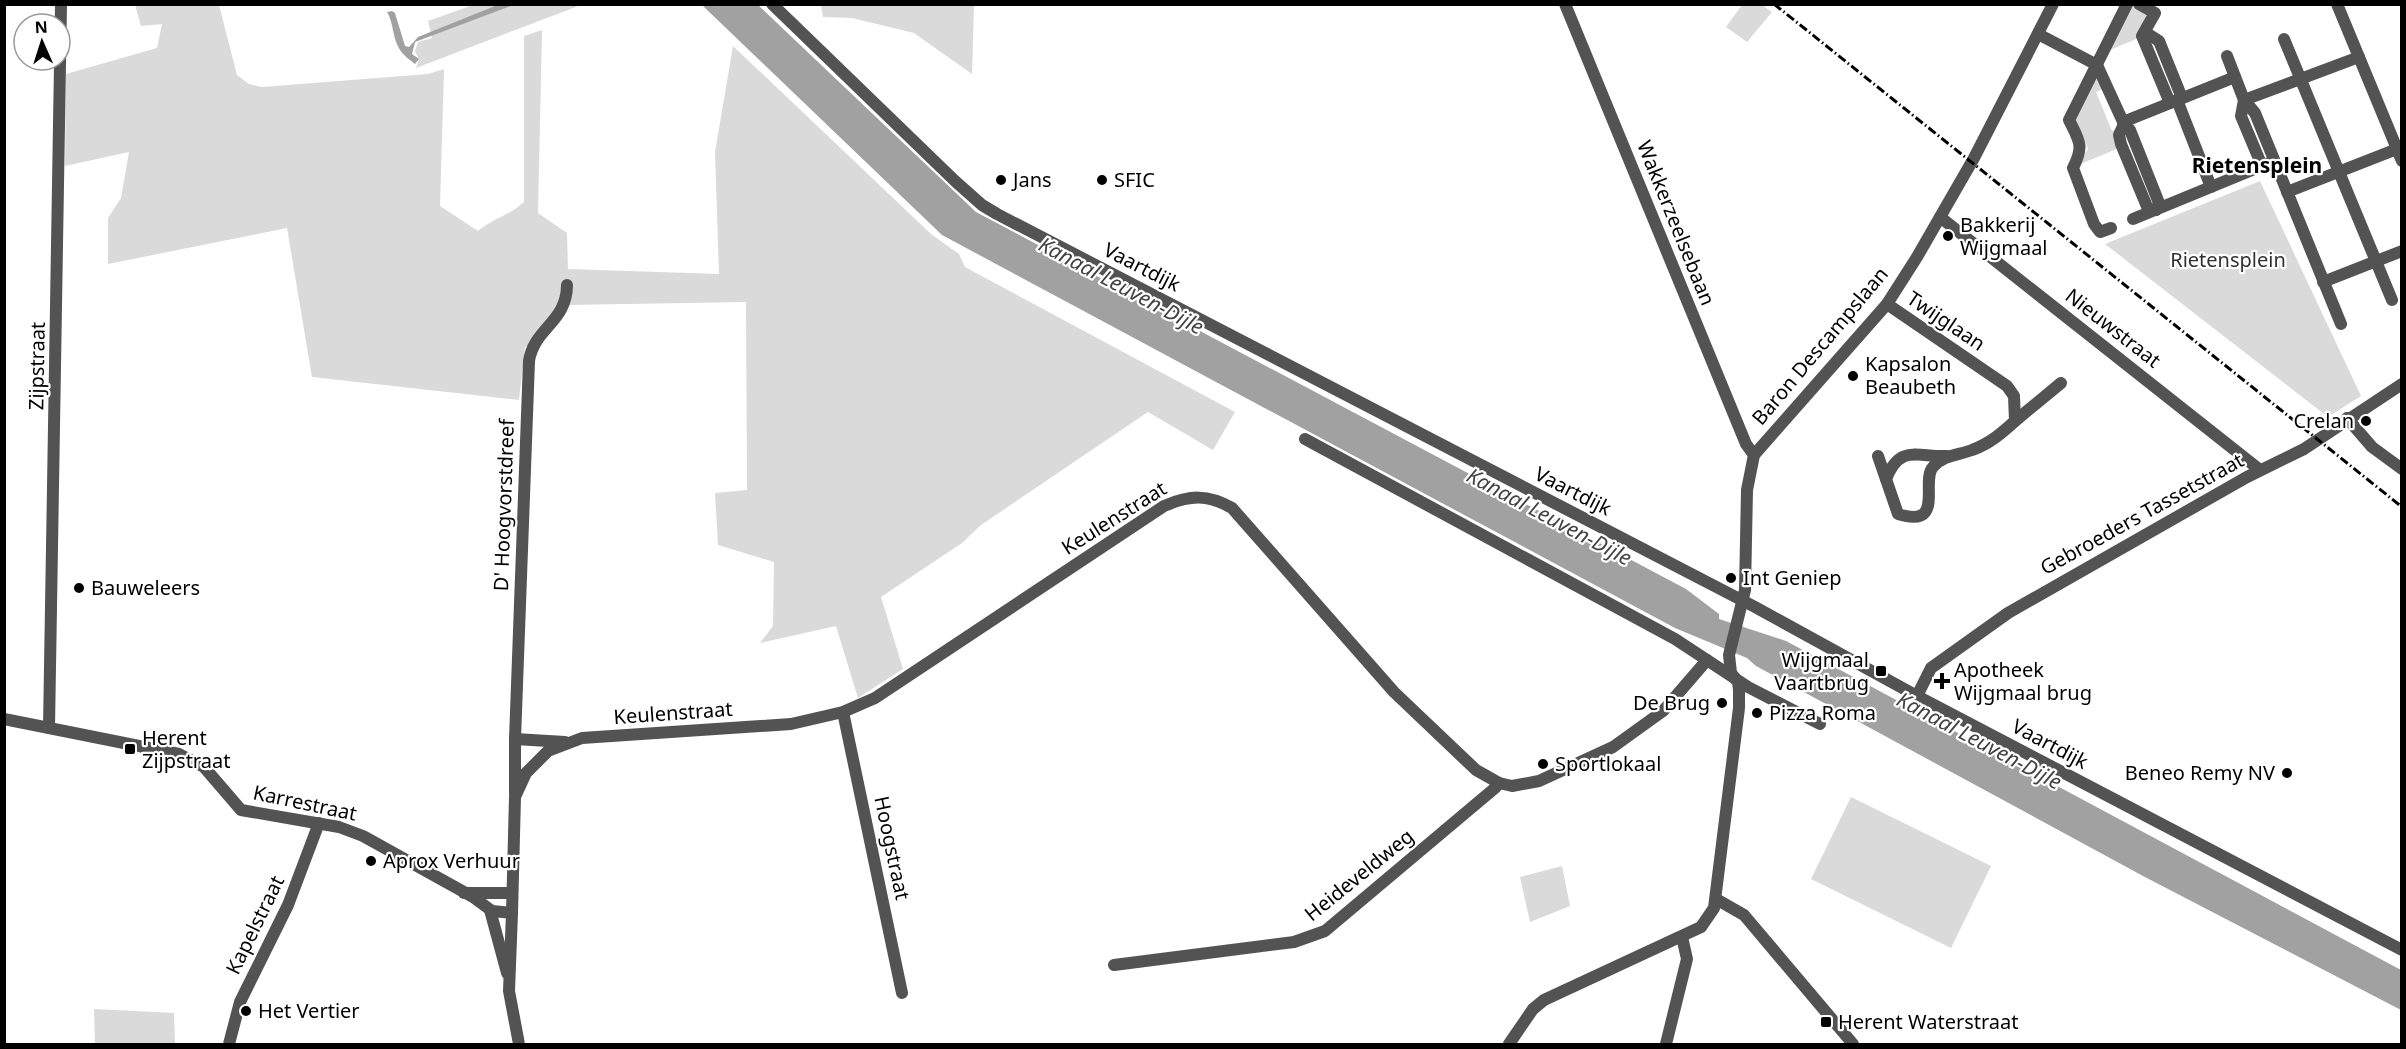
<svg xmlns="http://www.w3.org/2000/svg" width="2406" height="1049" viewBox="0 0 2406 1049" font-family="'Noto Sans',sans-serif">
<style>
.green{fill:#dadada}
.water{fill:#a1a1a1}
.lines{fill:none;stroke-linecap:round;stroke-linejoin:round}
.minor{stroke:#535353;stroke-width:12}
.rail{stroke:#000;stroke-width:3;stroke-dasharray:9 3 1.5 3;stroke-linecap:butt}
.poi-dot{fill:#000;stroke:#fff;stroke-width:2}
.labels{text-anchor:middle;stroke-width:4.5;stroke-linejoin:round;paint-order:stroke}
.poi-label{font-size:20px;fill:#000;stroke:#fff;text-anchor:start}
.street-label{font-size:20px;fill:#000;stroke:#fff}
.park-label{font-size:20px;fill:#313131;stroke:#fff}
.neighbourhood-label{font-size:21px;font-weight:bold;fill:#000;stroke:#fff}
.water-label{font-size:21px;font-style:italic;fill:#424242;stroke:#fff}
</style>
<rect width="100%" height="100%" fill="#fff"/>
<g class="green">
<path d="M135 5H219L237 75 249 84 262 87 428 74 444 69 440 206 478 231C492 219 510 215 524 202V36L542 30 538 213 567 233 568 269 719 274 715 152 733 46 931 234 959 254 965 267 1235 412 1213 450 1148 412 981 525 962 543 881 597 903 669 858 698 836 626 760 643 773 626 774 562 718 545 715 493 747 490 746 302 567 305C562 324 544 340 525 347L519 400 312 377 287 228 108 264V218L121 198 129 152 65 166 66 74 157 48 162 24 141 26Z"/>
<path d="M473 5H581L416 68 419 60 415 51 418 42 432 38 428 21Z"/>
<path d="M821 5H974L972 74 914 33 852 18 823 17Z"/>
<path d="M1742 5H1762L1772 12 1747 42 1726 27Z"/>
<path d="M2130 5 2148 16 2139 38 2105 52Z"/>
<path d="M2099 78 2103 89 2096 92 2112 131 2120 128 2119 148 2078 165 2088 149 2074 116 2095 79Z"/>
<path d="M2260 181 2361 396 2328 417 2105 244Z"/>
<path d="M1851 797 1991 866 1951 948 1811 879Z"/>
<path d="M1562 866 1570 906 1530 922 1520 877Z"/>
<path d="M94 1009 174 1013 175 1044H95Z"/>
</g>
<g class="water">
<path d="M500 4 513 5 415 42 412 54 419 59 415 64C410 60 403 55 400 50 392 38 394 23 387 12L392 11 395 13 405 46 409 47 418 37Z"/>
<path d="M702 5H758L976 212 1686 589 1719 614V619L1786 641 2401 970V1010L2143 876 1756 666 1747 658 1675 628 942 235Z"/>
</g>
<g class="lines">
<g class="minor">
<path d="M772 4 955 181 982 205 997 214 1755 607 1917 696 2402 950"/>
<path d="M1565 4 1746 444 1754 455"/>
<path d="M2139 4 2155 13 2142 36 2170 103"/>
<path d="M2337 4 2402 161"/>
<path d="M2145 32 2159 41 2182 98"/>
<path d="M2038 34 2097 65 2124 124 2130 130 2159 203 2156 210"/>
<path d="M2284 39 2392 300"/>
<path d="M2227 56 2244 100 2255 113 2341 324"/>
<path d="M2177 100 2211 187"/>
<path d="M2244 100 2359 57"/>
<path d="M2244 100 2241 116 2262 166"/>
<path d="M2123 122 2235 77"/>
<path d="M2124 124 2119 135 2121 144 2148 209 2156 210"/>
<path d="M2287 192 2397 149"/>
<path d="M1940 217 2260 470"/>
<path d="M2133 219 2274 161"/>
<path d="M2111 228 2100 232 2094 224 2073 168C2084 146 2080 142 2069 120L2127 4"/>
<path d="M2323 282 2402 251"/>
<path d="M2347 418 2372 447 2402 469"/>
<path d="M2015 421 2061 383"/>
<path d="M1305 439 1675 639 1748 687 1820 724"/>
<path d="M1878 456 1898 514C1946 529 1920 481 1933 467 1943 455 1959 455 1972 450 1989 444 2002 433 2015 421L2014 396 2007 386 1887 304"/>
<path d="M1886 479C1900 444 1917 457 1947 456"/>
<path d="M1917 696 1931 668 2008 613 2247 477 2304 449 2402 384"/>
<path d="M843 712 902 993"/>
<path d="M4 719 179 754 204 767 241 810 339 827 363 836 473 897 492 911 512 913 509 991 519 1044"/>
<path d="M49 728 61 4"/>
<path d="M515 739 529 361C534 328 567 322 567 285"/>
<path d="M515 793V739L565 742"/>
<path d="M464 893H512"/>
<path d="M1716 899 1744 915 1853 1044"/>
<path d="M490 910 507 973"/>
<path d="M512 913 515 797 526 773 548 751 582 738 791 724 843 712 875 698 1164 506C1190 495 1208 494 1232 508L1394 692 1476 770 1499 783 1512 786 1539 781 1613 747 1663 711 1707 660"/>
<path d="M1114 965 1294 942 1325 931 1495 788 1499 783"/>
<path d="M229 1044 240 1002 288 905 319 823"/>
<path d="M1509 1044 1533 1009 1544 1000 1701 927 1714 908 1739 708V690L1738 682 1731 673 1729 655 1745 590 1747 490 1754 455 1887 304 1917 257 1974 158 2053 4"/>
<path d="M1666 1044 1687 959 1682 937"/>
</g>
<path class="rail" d="M1774 4 2402 507"/>
</g>
<g class="poi-dot">
<circle cx="1001" cy="180" r="6"/>
<circle cx="1102" cy="180" r="6"/>
<circle cx="1948" cy="236" r="6"/>
<circle cx="1853" cy="376" r="6"/>
<circle cx="2366" cy="421" r="6"/>
<circle cx="1731" cy="578" r="6"/>
<circle cx="79" cy="588" r="6"/>
<rect x="1875" y="665" width="12" height="12" rx="3"/>
<path d="M1939 672h6v6h6v6h-6v6h-6v-6h-6v-6h6z"/>
<circle cx="1722" cy="703" r="6"/>
<circle cx="1757" cy="713" r="6"/>
<rect x="124" y="743" width="12" height="12" rx="3"/>
<circle cx="1543" cy="764" r="6"/>
<circle cx="2287" cy="773" r="6"/>
<circle cx="371" cy="861" r="6"/>
<circle cx="246" cy="1011" r="6"/>
<rect x="1820" y="1016" width="12" height="12" rx="3"/>
</g>
<g class="labels">
<g class="poi-label">
<text x="1013" y="187">Jans</text>
<text x="1114" y="187">SFIC</text>
<text x="1960" y="232">Bakkerij<tspan x="1960" dy="23">Wijgmaal</tspan></text>
<text x="1865" y="371">Kapsalon<tspan x="1865" dy="23">Beaubeth</tspan></text>
<text x="2354" y="428" text-anchor="end">Crelan</text>
<text x="1743" y="585">Int Geniep</text>
<text x="91" y="595">Bauweleers</text>
<text x="1869" y="667" text-anchor="end">Wijgmaal<tspan x="1869" dy="23">Vaartbrug</tspan></text>
<text x="1954" y="677">Apotheek<tspan x="1954" dy="23">Wijgmaal brug</tspan></text>
<text x="1710" y="710" text-anchor="end">De Brug</text>
<text x="1769" y="720">Pizza Roma</text>
<text x="142" y="745">Herent<tspan x="142" dy="23">Zijpstraat</tspan></text>
<text x="1555" y="771">Sportlokaal</text>
<text x="2275" y="780" text-anchor="end">Beneo Remy NV</text>
<text x="383" y="868">Aprox Verhuur</text>
<text x="258" y="1018">Het Vertier</text>
<text x="1838" y="1029">Herent Waterstraat</text>
</g>
<g class="street-label">
<text transform="translate(1676 223) rotate(68)" y="7">Wakkerzeelsebaan</text>
<text transform="translate(1142 267) rotate(27)" y="7">Vaartdijk</text>
<text transform="translate(1946 321) rotate(34)" y="7">Twijglaan</text>
<text transform="translate(2113 328) rotate(38)" y="7">Nieuwstraat</text>
<text transform="translate(1820 346) rotate(-50)" y="7">Baron Descampslaan</text>
<text transform="translate(37 366) rotate(-89)" y="7">Zijpstraat</text>
<text transform="translate(1573 491) rotate(27)" y="7">Vaartdijk</text>
<text transform="translate(504 505) rotate(-88)" y="7">D' Hoogvorstdreef</text>
<text transform="translate(2142 514) rotate(-29)" y="7">Gebroeders Tassetstraat</text>
<text transform="translate(1114 518) rotate(-32)" y="7">Keulenstraat</text>
<text transform="translate(673 713) rotate(-4)" y="7">Keulenstraat</text>
<text transform="translate(2050 744) rotate(28)" y="7">Vaartdijk</text>
<text transform="translate(305 803) rotate(12)" y="7">Karrestraat</text>
<text transform="translate(892 848) rotate(78)" y="7">Hoogstraat</text>
<text transform="translate(1359 875) rotate(-39)" y="7">Heideveldweg</text>
<text transform="translate(255 925) rotate(-64)" y="7">Kapelstraat</text>
</g>
<g class="park-label">
<text x="2228" y="267">Rietensplein</text>
</g>
<g class="neighbourhood-label">
<text x="2257" y="173">Rietensplein</text>
</g>
<g class="water-label">
<text transform="translate(1121 286) rotate(28)" y="7">Kanaal Leuven-Dijle</text>
<text transform="translate(1549 517) rotate(28)" y="7">Kanaal Leuven-Dijle</text>
<text transform="translate(1979 741) rotate(28)" y="7">Kanaal Leuven-Dijle</text>
</g>
</g>
<rect width="2406" height="1049" fill="none" stroke="#000000" stroke-width="12"/>
<g transform="translate(42 42) rotate(357)"><circle r="28" fill="#ffffff" stroke="#999999" stroke-width="1.5"/>
<path d="M0-4.5L10 22L0 15L-10 22Z" fill="#000000"/>
<text y="-9" font-size="16" font-weight="bold" text-anchor="middle" fill="#000000">N</text>
</g>
</svg>
